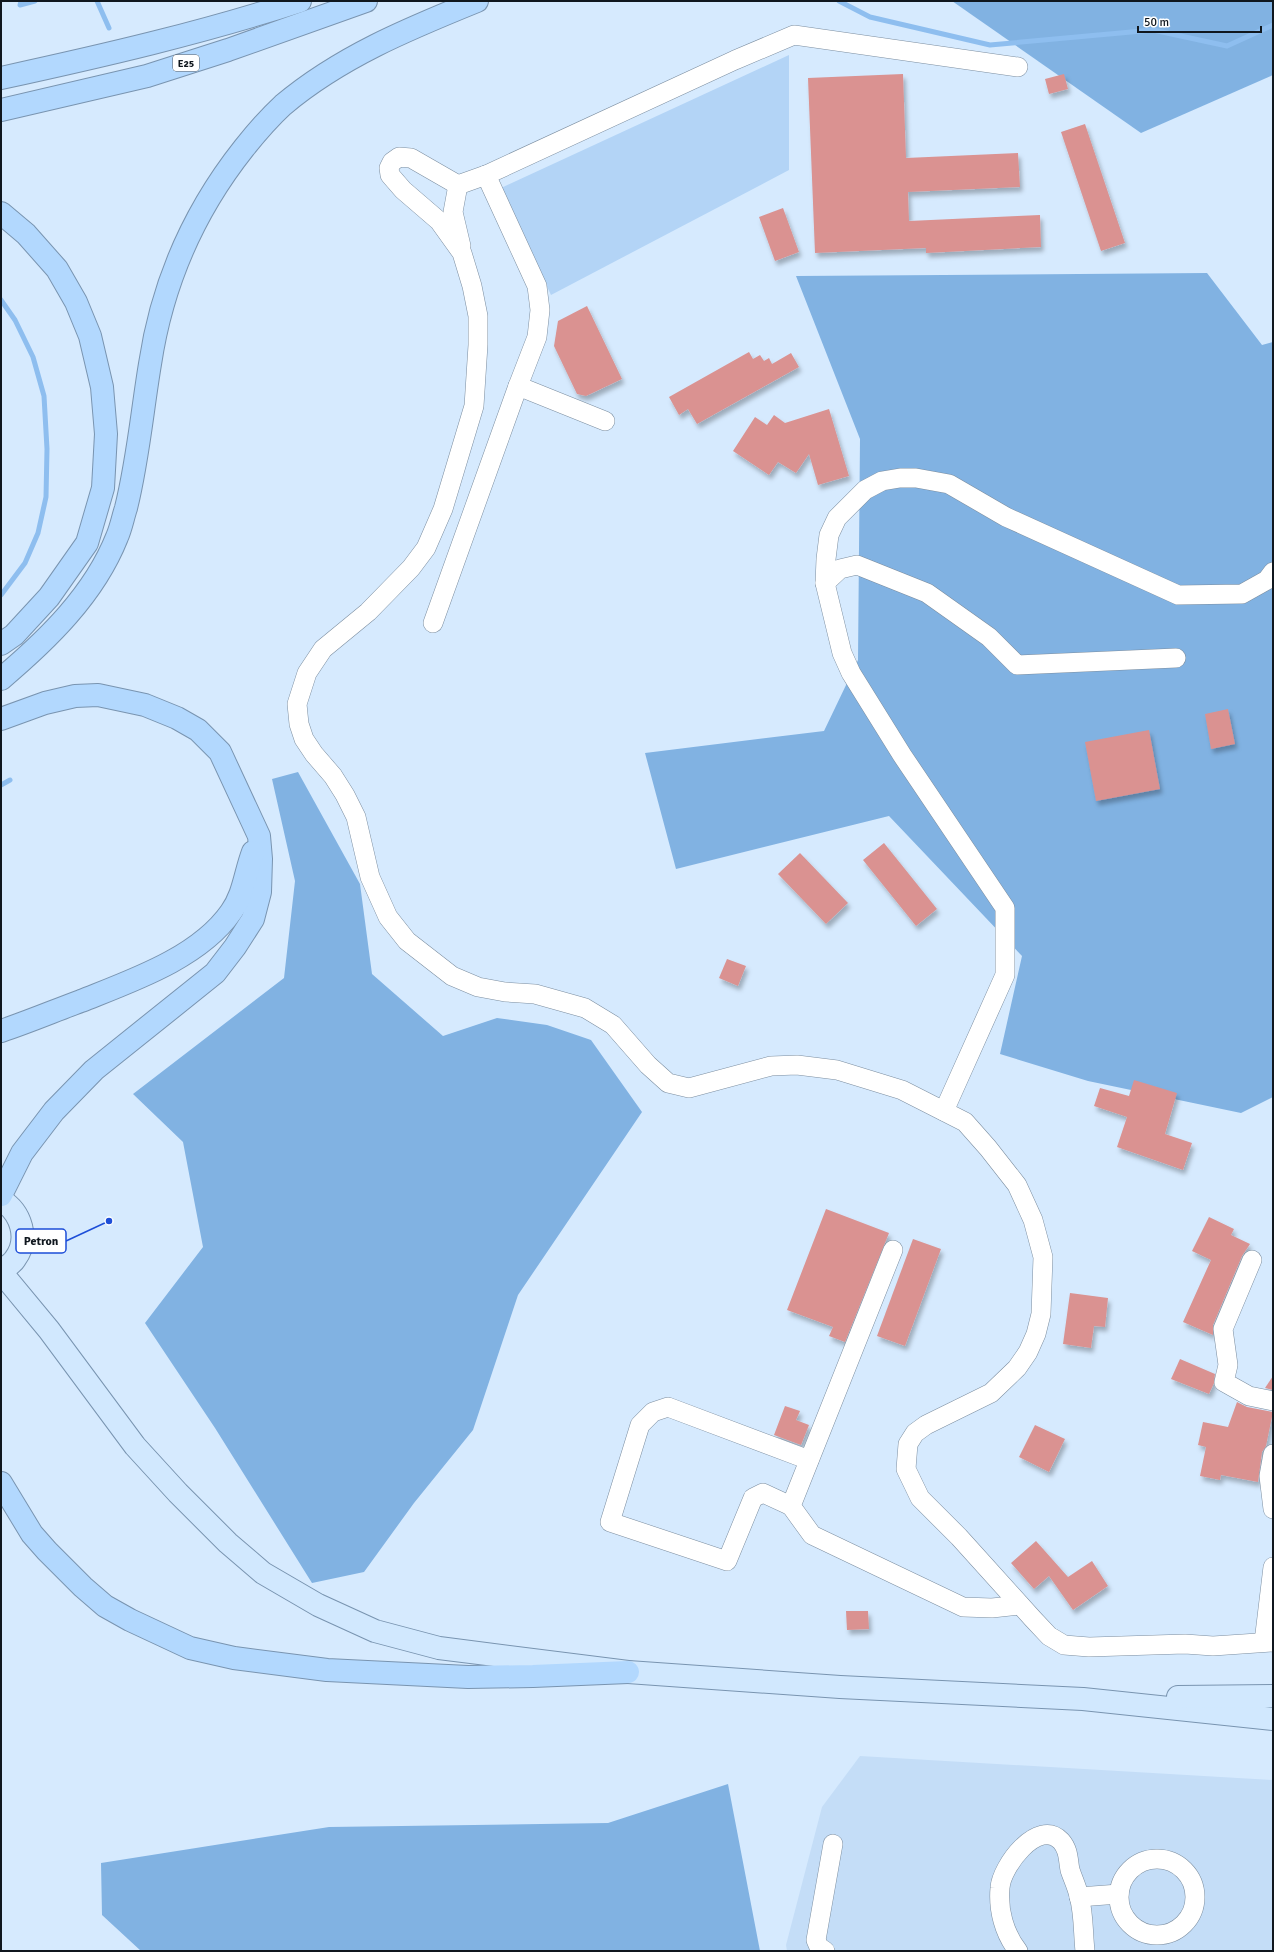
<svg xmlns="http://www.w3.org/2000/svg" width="1274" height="1952" viewBox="0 0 1274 1952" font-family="Signika,sans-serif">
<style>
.built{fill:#c4ddf7}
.green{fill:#b3d4f6}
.forest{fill:#81b2e2}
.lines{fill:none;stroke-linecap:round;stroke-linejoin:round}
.stream{stroke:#8ebeef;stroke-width:5}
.building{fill:#da9291;filter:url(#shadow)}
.minor-casing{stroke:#7c8ea0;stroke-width:20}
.major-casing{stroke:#7994b0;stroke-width:24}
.highway-casing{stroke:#7994b0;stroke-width:24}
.minor{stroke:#fff;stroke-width:19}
.major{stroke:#d1e8fe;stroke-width:22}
.highway{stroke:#b2d8fe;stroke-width:22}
.labels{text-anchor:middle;stroke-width:3.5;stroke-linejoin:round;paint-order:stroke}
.shield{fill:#fff;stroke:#585d62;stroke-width:1}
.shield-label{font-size:10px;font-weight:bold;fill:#10171e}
.leader{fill:none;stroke:#1d4ed8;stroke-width:1.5}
.callout-dot{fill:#1d4ed8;stroke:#fff;stroke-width:1.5}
.callout{fill:#fff;stroke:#1d4ed8;stroke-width:1.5}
.callout-label{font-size:12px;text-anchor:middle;font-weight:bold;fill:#10171e}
</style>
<defs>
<filter id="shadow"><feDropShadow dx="2.5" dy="4.5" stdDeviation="2" flood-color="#0004"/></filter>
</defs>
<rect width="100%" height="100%" fill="#d6eafe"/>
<path class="built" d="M860 1756 1273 1780V1951H787L786 1945 822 1807Z"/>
<path class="green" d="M789 55V170L551 295 501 188Z"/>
<g class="forest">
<path d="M952 1H1273V75L1141 133Z"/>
<path d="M1207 273 1262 345 1273 342V1097L1241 1113 1088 1081 1000 1054 1022 956 889 816 676 869 645 753 824 731 858 660 860 439 796 276Z"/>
<path d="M298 772 360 884 372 974 443 1036 497 1018 547 1025 591 1040 642 1112 518 1295 473 1430 414 1503 364 1572 312 1583 215 1428 145 1323 203 1247 183 1142 133 1094 284 978 295 881 272 779Z"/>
<path d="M728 1784 760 1951H141L102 1915 101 1863 329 1827 608 1823Z"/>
</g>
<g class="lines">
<g class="stream">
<path d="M21 1 20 5 35 1"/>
<path d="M97 1 109 28"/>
<path d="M839 1 870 17 990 45 1153 30 1227 46 1273 25"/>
<path d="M1 300 15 320 33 357 44 396 47 449 46 497 38 533 25 563 1 595"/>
<path d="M1 785 10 780"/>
</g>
</g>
<g class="building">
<path d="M903 74 906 158 1018 153 1020 187 908 192 909 221 1040 215 1041 247 926 253V248L815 253 808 78Z"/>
<path d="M1064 74 1068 89 1049 94 1045 79Z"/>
<path d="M1085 124 1125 243 1101 251 1061 132Z"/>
<path d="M783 208 799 252 775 261 759 217Z"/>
<path d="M587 306 622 379 586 396 577 394 554 346 558 321Z"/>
<path d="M749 352 753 359 760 355 764 361 769 358 772 364 791 353 799 367 697 424 688 409 679 415 669 397Z"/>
<path d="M829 409 849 476 818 485 809 454 796 473 778 462 769 475 733 451 755 417 767 425 774 415 785 423Z"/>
<path d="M1228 709 1235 744 1211 749 1205 714Z"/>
<path d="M1149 730 1160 789 1096 801 1085 742Z"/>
<path d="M884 843 937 909 916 926 863 860Z"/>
<path d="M800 853 848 903 826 924 778 874Z"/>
<path d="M727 959 746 966 738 986 719 978Z"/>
<path d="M1134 1080 1177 1093 1165 1134 1192 1143 1183 1170 1117 1147 1127 1117 1094 1106 1100 1088 1129 1096Z"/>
<path d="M826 1209 889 1233 845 1342 829 1336 833 1327 787 1310Z"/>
<path d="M1209 1217 1234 1229 1231 1235 1250 1244 1242 1256 1213 1325V1335L1183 1322 1211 1260 1192 1251Z"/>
<path d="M913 1239 941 1249 905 1346 877 1336Z"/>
<path d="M1070 1293 1108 1298 1105 1327 1094 1326 1091 1348 1063 1344Z"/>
<path d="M1180 1359 1215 1374 1214 1383 1209 1394 1171 1379Z"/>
<path d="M1273 1376V1390L1265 1388Z"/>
<path d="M1237 1402 1247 1407 1273 1412 1266 1446 1262 1452 1258 1482 1221 1475 1220 1480 1200 1476 1206 1447 1198 1445 1203 1422 1228 1427Z"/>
<path d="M785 1406 800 1411 796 1420 809 1425 801 1445 774 1435Z"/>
<path d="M1035 1425 1065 1439 1049 1472 1019 1457Z"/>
<path d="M1036 1541 1068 1577 1092 1561 1108 1586 1073 1610 1049 1576 1034 1589 1011 1563Z"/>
<path d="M846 1611H868L869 1629 847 1630Z"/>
</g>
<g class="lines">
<g class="minor-casing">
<g id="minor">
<path d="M486 175 537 286 540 310 537 337 518 386 605 421"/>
<path d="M458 185 411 158 399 157 392 162 389 168 390 175 403 190 439 221 462 253 472 286 478 316V345L474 406 443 509 426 548 411 568 368 612 323 649 307 673 297 704 299 724 304 739 314 754 333 776 345 795 356 817 370 877 388 917 407 941 452 976 478 987 505 992 535 994 585 1008 613 1025 648 1065 668 1083 689 1088 771 1066 797 1065 837 1070 902 1090 965 1122 988 1148 1017 1185 1033 1220 1043 1257 1041 1314 1036 1334 1028 1352 1017 1368 991 1393 926 1425 915 1433 908 1444 906 1469 920 1498 959 1537 1033 1619 1049 1636 1064 1645 1089 1647 1185 1644 1213 1646 1273 1642"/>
<path d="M461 246 453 212 458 185 486 175 735 60 794 35 1018 67"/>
<path d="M825 583 840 569 857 565 927 593 989 637 1017 665 1176 658"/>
<path d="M433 623 518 386"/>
<path d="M944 1111 1005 975V908L902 755 851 673 842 653 825 583 826 559 829 535 837 518 865 490 882 481 900 478H916L949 484 1006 517 1178 595 1242 594 1267 580 1273 572"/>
<path d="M893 1250 791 1506 812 1535 963 1607 992 1608 1020 1605"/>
<path d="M1252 1260 1223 1329 1228 1365 1224 1382 1249 1396 1273 1401"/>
<path d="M1273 1454 1269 1476 1273 1509"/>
<path d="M791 1506 763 1493 753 1498 727 1561 610 1522 640 1425 653 1412 668 1407 809 1460"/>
<path d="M1264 1642 1273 1567"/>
<circle cx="1157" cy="1897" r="38"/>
<path d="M1079 1897 1119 1894"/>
<path d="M825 1951 819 1947 816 1940 833 1844"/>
<path d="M1018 1951C1004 1933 998 1910 1000 1888 1001 1867 1038 1817 1061 1841 1069 1850 1068 1860 1070 1870 1073 1879 1077 1887 1079 1896 1084 1914 1083 1933 1085 1951"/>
</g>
</g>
<g class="major-casing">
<g id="major">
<path d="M1 1200C21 1212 30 1239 15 1259 12 1264 6 1267 1 1271"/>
<path d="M1 1272 49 1330 135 1446 178 1493 228 1543 263 1573 318 1605 375 1631 439 1648 628 1672 840 1687 1083 1699 1273 1719"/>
<path d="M1178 1697 1273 1696"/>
</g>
</g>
<g class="highway-casing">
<g id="highway">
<path d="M1 78C102 56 202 33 300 1"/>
<path d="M1 110 147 76 228 50 366 1"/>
<path d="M1 213 26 234 57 269 76 302 90 336 102 387 106 434 103 488 87 543 49 597 14 635 1 644"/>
<path d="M1 679C47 640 94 595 117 537 121 528 123 517 126 508 138 460 142 412 150 364 162 284 194 211 244 148 256 133 269 118 283 105 340 57 408 29 477 1"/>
<path d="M1 719 45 703 75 696 98 695 145 705 177 718 198 730 220 752 259 836 261 859 260 892 253 919 235 947 215 973 94 1070 54 1111 22 1153 1 1195"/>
<path d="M1 1031C28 1022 54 1011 81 1001 131 981 199 958 231 912 244 894 245 873 253 852"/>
<path d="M1 1483 32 1534 47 1551 83 1587 105 1606 130 1620 190 1648 234 1658 327 1670 468 1677 533 1676 628 1672"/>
</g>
</g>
<use href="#minor" class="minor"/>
<use href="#major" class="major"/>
<use href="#highway" class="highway"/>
</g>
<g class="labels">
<rect class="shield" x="173" y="55" width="26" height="16" rx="3"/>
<g class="shield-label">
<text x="186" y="67">E25</text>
</g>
</g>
<path class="leader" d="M109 1221L66 1241"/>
<circle class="callout-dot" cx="109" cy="1221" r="4"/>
<rect class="callout" x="16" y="1229" width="50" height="24" rx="4"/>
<g class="callout-label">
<text x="41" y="1245">Petron</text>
</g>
<rect width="1274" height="1952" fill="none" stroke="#10171e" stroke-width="4"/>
<path d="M1138 26v6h123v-6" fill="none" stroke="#10171e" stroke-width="2"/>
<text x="1144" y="26" font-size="12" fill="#10171e" stroke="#ffffff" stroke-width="3" paint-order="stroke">50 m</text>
</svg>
